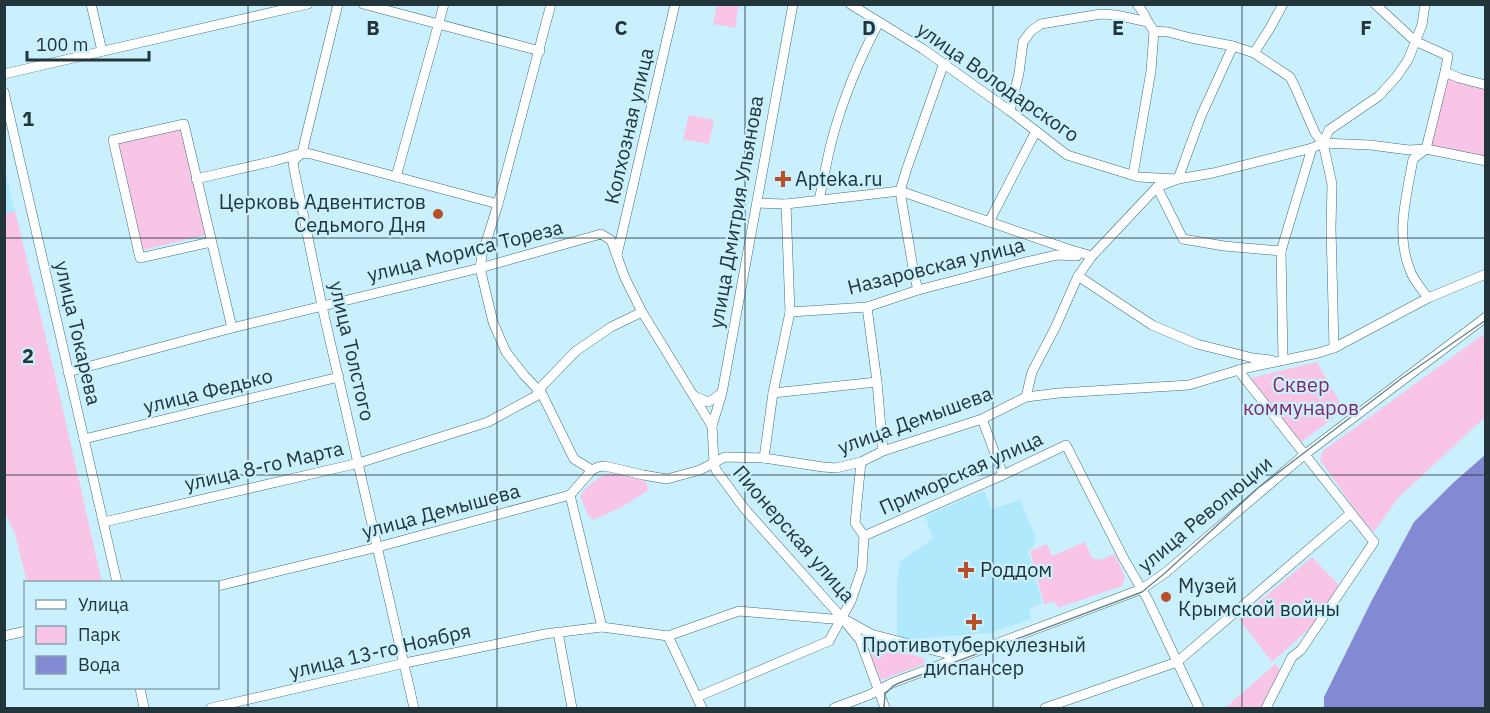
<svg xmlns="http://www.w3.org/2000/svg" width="1490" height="713" viewBox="0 0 1490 713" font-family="'IBM Plex Sans',sans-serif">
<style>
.built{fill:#b0e9fc}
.green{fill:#f9c5e7}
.water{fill:#8389d3}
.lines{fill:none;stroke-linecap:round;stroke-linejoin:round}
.minor-casing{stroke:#416e7c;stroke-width:10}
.minor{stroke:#fff;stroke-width:9}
.tram{stroke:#6c8891;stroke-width:1.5}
.grid{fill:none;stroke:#22353b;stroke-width:1.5;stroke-opacity:0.55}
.poi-dot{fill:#b74f29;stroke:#c9f0fc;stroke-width:2}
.labels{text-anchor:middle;stroke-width:4.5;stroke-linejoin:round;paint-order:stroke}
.street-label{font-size:20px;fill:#22353b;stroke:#c9f0fc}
.poi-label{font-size:20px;fill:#22353b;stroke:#c9f0fc;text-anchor:start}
.park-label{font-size:20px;fill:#7f2969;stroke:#c9f0fc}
.grid-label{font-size:20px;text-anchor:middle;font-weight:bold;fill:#22353b;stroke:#c9f0fc;stroke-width:4.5;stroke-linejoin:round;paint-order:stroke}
</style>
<rect width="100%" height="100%" fill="#c9f0fc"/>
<g class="built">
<path d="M4 166 15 211 5 214H4Z"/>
<path d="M984 491 992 509 1020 500 1036 537 1033 547 1028 550 1042 603 1029 609 1031 619 991 633 910 639 897 636V580L900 561 933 539 925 516Z"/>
</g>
<g class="green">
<path d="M717 5H739L735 28 713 24Z"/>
<path d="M1445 75 1485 83V159L1427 148Z"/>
<path d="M689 115 714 120 709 144 683 139Z"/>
<path d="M181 127 207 235 142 250 117 142Z"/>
<path d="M15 211 55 375 102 582H27L15 534 6 515 5 516 4 214Z"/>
<path d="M1485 333V417L1398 498 1374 532 1361 518 1320 460 1323 451Z"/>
<path d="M1317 362 1344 410 1300 443 1251 378Z"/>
<path d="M608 473 635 478 646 482 649 490 620 508 593 520C585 514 585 505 580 496 587 485 597 479 608 473Z"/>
<path d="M1085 542 1092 558 1099 560 1115 554 1125 577 1122 586 1058 608 1056 602 1044 604 1030 551 1047 544 1052 556Z"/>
<path d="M1312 557 1339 585 1312 626 1272 662 1239 619Z"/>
<path d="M877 644 924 658 925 662 924 664 881 680 869 651 873 645Z"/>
<path d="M1275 664 1282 672 1263 708H1225Z"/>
</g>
<path class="water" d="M1485 455V708H1324V697L1371 602 1414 522 1453 483Z"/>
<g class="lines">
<g class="minor-casing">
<g id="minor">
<path d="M91 4 102 51"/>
<path d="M338 4 302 153 293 161 294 169 322 306 414 708"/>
<path d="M363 4 540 51"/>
<path d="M551 4 498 204 482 255 480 268 493 322 506 352 524 375 542 394 574 459 592 470"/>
<path d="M850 4 923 49 1010 111 1067 155 1138 177 1178 179 1213 173 1312 148 1323 143 1370 145 1409 150 1426 149 1486 161"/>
<path d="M1137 4 1144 14 1148 22"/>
<path d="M1375 4 1415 41 1448 56 1445 72 1459 78 1486 85"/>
<path d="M1254 53 1270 28 1283 4"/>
<path d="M4 74 308 4"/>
<path d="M4 92 117 582"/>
<path d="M1010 111 1019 73 1023 42 1031 31 1041 24 1101 14 1116 15 1148 22 1154 31 1168 32 1191 38 1233 46 1254 53 1290 77 1296 89 1315 133 1323 143"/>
<path d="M1133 175 1151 71 1154 31"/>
<path d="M396 177 444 4"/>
<path d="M196 179 274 161 302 153 311 154 498 204"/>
<path d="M1157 187 1183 239 1224 246 1281 251"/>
<path d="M819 200C824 179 827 157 833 136 844 96 860 58 879 22"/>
<path d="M757 203 786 204 790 312 773 393 764 458"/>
<path d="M786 204 900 191 1068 249 1092 256"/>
<path d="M989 222 1036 131"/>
<path d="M211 242 140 258 113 140 184 124 232 328"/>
<path d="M617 255 675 4"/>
<path d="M1078 276 1152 325 1197 344 1253 358 1271 360"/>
<path d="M918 290 914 274 900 191 907 168 944 63"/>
<path d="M1428 298C1422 289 1413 280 1410 270 1395 234 1407 195 1413 159L1426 149 1445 72"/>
<path d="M867 307 877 382 883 451"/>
<path d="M790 312 867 307 918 290 1026 262 1057 255 1077 256"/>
<path d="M1334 348 1331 228 1332 184 1323 143 1329 130 1379 96 1397 76 1408 60 1422 25 1425 4"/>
<path d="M1283 360 1281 251 1312 148"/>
<path d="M1238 370 1374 542 1301 650 1292 657 1266 708"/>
<path d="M68 372 232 328 480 268 601 234 611 240 625 278 642 312 712 426 714 463 716 470 744 508 842 618 860 640 885 708"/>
<path d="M773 393 877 382"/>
<path d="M694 396 708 402 715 398 721 393"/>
<path d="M1026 397 1032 372 1055 328 1078 276 1092 256 1157 187 1178 179 1201 116 1233 46"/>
<path d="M982 419 1003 475"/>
<path d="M712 426 722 393 793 4"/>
<path d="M84 439 339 377"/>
<path d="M104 522 359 463 488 422 536 396 543 385 576 351 611 327 642 312"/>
<path d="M864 536 1003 475 1066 445 1124 559 1148 600 1199 708"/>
<path d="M218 586 378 547 570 495 592 470 598 467 605 466 643 475 667 479 700 470 725 457 764 458 823 467 836 468 861 462 883 451 982 419 1026 397 1059 393 1189 385 1242 369 1318 353 1334 348 1428 298 1486 274"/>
<path d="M602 627 668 636 739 611 832 619 842 618 871 634 959 657"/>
<path d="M558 632 572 708"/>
<path d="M4 636 26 631"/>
<path d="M668 636 702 708"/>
<path d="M140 688 144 708"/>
<path d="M697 697 829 641 851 601 862 569 864 536 855 523 861 462"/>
<path d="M211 708 405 663 545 634 602 627 570 495"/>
<path d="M834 708 869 695 892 683 1142 589 1165 573 1304 455 1486 317"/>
<path d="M1045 708 1177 662 1351 513"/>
</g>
</g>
<use href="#minor" class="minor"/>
<path class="tram" d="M884 708 885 694 893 686 899 683 1142 592 1165 573 1258 488 1402 378 1486 320"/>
</g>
<path class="grid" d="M248 4V708M497 4V708M745 4V708M993 4V708M1242 4V708M4 238H1486M4 475H1486"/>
<g class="poi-dot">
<path d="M780 170h6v6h6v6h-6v6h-6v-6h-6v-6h6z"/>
<circle cx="438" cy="214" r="6"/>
<path d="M963 561h6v6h6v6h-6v6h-6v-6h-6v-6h6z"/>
<circle cx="1166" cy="597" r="6"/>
<path d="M971 613h6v6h6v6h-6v6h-6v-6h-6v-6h6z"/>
</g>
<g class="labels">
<g class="street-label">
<text transform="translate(998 82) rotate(35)" y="7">улица Володарского</text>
<text transform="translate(629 126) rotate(-77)" y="7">Колхозная улица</text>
<text transform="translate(736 212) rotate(-80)" y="7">улица Дмитрия Ульянова</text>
<text transform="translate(465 251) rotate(-14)" y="7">улица Мориса Тореза</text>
<text transform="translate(936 266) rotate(-14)" y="7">Назаровская улица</text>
<text transform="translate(78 333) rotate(77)" y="7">улица Токарева</text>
<text transform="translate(352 351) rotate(77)" y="7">улица Толстого</text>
<text transform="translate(208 391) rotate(-14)" y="7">улица Федько</text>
<text transform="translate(915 420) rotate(-20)" y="7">улица Демышева</text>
<text transform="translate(264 466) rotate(-13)" y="7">улица 8-го Марта</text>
<text transform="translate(961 473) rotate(-24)" y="7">Приморская улица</text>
<text transform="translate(441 511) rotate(-15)" y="7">улица Демышева</text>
<text transform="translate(1205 514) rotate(-40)" y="7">улица Революции</text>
<text transform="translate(794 534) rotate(49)" y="7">Пионерская улица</text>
<text transform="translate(380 651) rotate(-13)" y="7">улица 13-го Ноября</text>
</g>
<g class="poi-label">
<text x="795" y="186">Apteka.ru</text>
<text x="426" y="209" text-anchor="end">Церковь Адвентистов<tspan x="426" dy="23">Седьмого Дня</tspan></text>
<text x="980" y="577">Роддом</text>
<text x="1178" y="593">Музей<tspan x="1178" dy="23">Крымской войны</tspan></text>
<text x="974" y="652" text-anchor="middle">Противотуберкулезный<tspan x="974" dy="23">диспансер</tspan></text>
</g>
<g class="park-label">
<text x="1301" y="392">Сквер<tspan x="1301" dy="23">коммунаров</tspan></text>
</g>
</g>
<g class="grid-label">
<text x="373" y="35">B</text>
<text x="621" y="35">C</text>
<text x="869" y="35">D</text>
<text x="1118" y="35">E</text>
<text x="1366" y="35">F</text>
<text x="28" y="126">1</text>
<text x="28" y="363">2</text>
</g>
<rect width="1490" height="713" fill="none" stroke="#22353b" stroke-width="12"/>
<rect x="24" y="581" width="195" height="108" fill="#c9f0fc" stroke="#86a5af" stroke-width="1.5"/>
<rect x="36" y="600" width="30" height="9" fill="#ffffff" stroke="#86a5af" stroke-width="1.5"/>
<text x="78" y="611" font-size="18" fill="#22353b">Улица</text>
<rect x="36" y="626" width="30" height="18" fill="#f9c5e7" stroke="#86a5af" stroke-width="1.5"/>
<text x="78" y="641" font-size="18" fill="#22353b">Парк</text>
<rect x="36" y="656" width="30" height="18" fill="#8389d3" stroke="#86a5af" stroke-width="1.5"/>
<text x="78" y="671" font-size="18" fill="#22353b">Вода</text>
<path d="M27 51v9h122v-9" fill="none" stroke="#22353b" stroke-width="3"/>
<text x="36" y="51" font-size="18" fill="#22353b" stroke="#c9f0fc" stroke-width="4.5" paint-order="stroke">100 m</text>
</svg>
